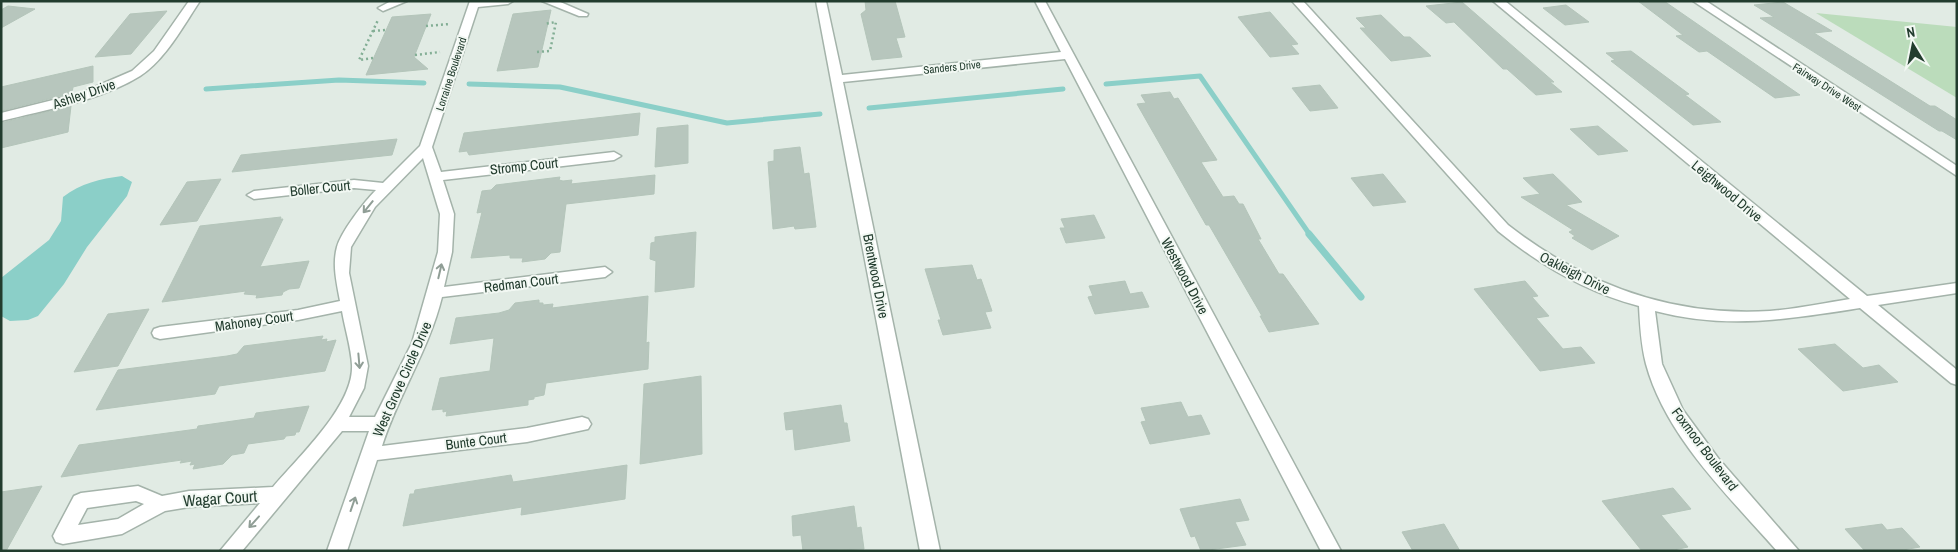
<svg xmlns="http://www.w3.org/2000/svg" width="1958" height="552" viewBox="0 0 1958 552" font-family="'Archivo Narrow',sans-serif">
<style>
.green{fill:#bbdcbb}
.water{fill:#8bcfc8}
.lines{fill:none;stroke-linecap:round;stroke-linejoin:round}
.stream-far1{stroke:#8bcfc8;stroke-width:5}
.stream{stroke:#8bcfc8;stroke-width:7}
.building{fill:#b7c6bd;stroke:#b4c5ba}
.minor-casing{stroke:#a4b3aa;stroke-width:3}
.path{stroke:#83ae95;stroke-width:2.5;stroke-dasharray:2 3;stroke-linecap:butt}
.minor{fill:#fff;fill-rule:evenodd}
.oneway{stroke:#909e96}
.labels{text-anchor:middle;stroke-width:4;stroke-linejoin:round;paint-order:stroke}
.far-street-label{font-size:11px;fill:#223c2e;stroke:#f2f8f3}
.street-label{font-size:14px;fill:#223c2e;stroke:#f2f8f3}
.near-street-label{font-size:16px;fill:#223c2e;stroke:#f2f8f3}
</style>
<rect width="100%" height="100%" fill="#e1ebe4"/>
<path class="green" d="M1816 13 1957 27V98Z"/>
<path class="water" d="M122 176 132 182 127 196 87 247 64 284 38 316 28 320 10 321 1 316V278L49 240 61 221 63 197C81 183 100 179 122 176Z"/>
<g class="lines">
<g class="stream-far1">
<path d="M469 84 560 87 727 123 820 114"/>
<path d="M1106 84 1200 76 1310 235"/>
<path d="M206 89 339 80 424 83"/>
<path d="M869 108 1063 89"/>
</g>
<path class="stream" d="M1309 234 1361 297"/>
</g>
<g class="building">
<path d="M865 1H895L905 37 896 38 902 57 872 60 861 14 866 10Z"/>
<path d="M1638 1H1664L1800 95 1775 98 1707 51 1699 52 1676 36 1683 35Z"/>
<path d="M1462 2 1554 82H1550L1562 92 1536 95 1507 69H1503L1454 22 1446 23 1426 6Z"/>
<path d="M1783 2 1832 31 1814 33 1930 106H1935L1957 120V140L1942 131H1939L1760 18 1774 17 1754 5Z"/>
<path d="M1566 5 1589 22 1565 25 1543 8Z"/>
<path d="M8 6 35 9 1 28V10Z"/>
<path d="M551 10 538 67 497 71 513 14Z"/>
<path d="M167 11 131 54 95 57 130 14Z"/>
<path d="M1270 12 1298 44 1291 45 1299 54 1270 57 1238 17Z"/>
<path d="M431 14 414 57 428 69 366 75 392 17Z"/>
<path d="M1381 15 1404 37H1410L1431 56 1391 61 1360 28H1366L1356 18Z"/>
<path d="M1631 51 1689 94 1685 95 1721 122 1693 125 1611 61 1615 60 1606 53Z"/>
<path d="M93 66V82L73 87 72 93 1 111V87Z"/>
<path d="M1320 85 1338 108 1310 111 1292 88Z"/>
<path d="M1170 92 1174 99 1178 98 1217 160 1201 162 1223 197 1234 196 1239 204H1243L1261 239H1258L1279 274H1283L1319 324 1269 332 1260 316H1262L1209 225H1206L1137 104 1146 103 1141 95Z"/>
<path d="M71 106 68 132 1 148V123Z"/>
<path d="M640 113 638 135 469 155 467 151 459 152 464 133Z"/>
<path d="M688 125V163L655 167 657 128Z"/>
<path d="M1598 126 1628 151 1598 155 1570 129Z"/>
<path d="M397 139 392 155 232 172 241 155Z"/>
<path d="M800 147 804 174 809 173 816 227 795 229 794 226 773 229 768 162 774 161V150Z"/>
<path d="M1383 174 1406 202 1373 206 1351 178Z"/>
<path d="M1553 174 1582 202 1566 205 1619 236 1592 250 1572 238 1575 236 1569 232 1573 230 1521 197 1540 194 1523 178Z"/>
<path d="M655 175 654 194 566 204 560 252 551 253 545 259 522 262 523 258H510V255L471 258 482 212 477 213 482 191 491 190 496 185 560 177 559 180 563 181 572 180 571 184Z"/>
<path d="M221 179 197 221 160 225 187 182Z"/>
<path d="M1094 215 1105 238 1066 243 1060 228H1065L1061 219Z"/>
<path d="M281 217 280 219H283L260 267 309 261 299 288 289 289 283 292 282 295 256 298 257 295 244 294 246 291 162 302 200 226Z"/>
<path d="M696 232 694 287 655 292 656 261 650 259 651 243 655 242V237Z"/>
<path d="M972 265 977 280 981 279 992 311 985 312 991 328 943 335 938 320H941L925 269Z"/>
<path d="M1125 281 1130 294 1142 292 1149 307 1095 314 1088 297 1093 296 1089 286Z"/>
<path d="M1525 281 1538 296 1532 297 1549 316 1536 318 1563 349 1581 347 1595 363 1540 371 1474 289Z"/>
<path d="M648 296 646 343 649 342 648 369 546 383 544 395 534 397V399L528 400V405L446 416 447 411 443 412V409L432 410 440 378 490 371 494 338 450 344 456 318 499 313 509 310 515 303 539 300V303H543V305L553 304 552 308Z"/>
<path d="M149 309 118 366 74 372 108 314Z"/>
<path d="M323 336 321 340 327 339 326 342 336 340 325 371 219 386 215 394 96 410 118 370 227 356 237 354 244 346Z"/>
<path d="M1835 344 1863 368 1879 365 1898 382 1843 391 1798 349Z"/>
<path d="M701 376 702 454 640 464 644 384Z"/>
<path d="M1181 402 1188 417 1201 415 1210 434 1150 444 1141 422 1146 421 1141 408Z"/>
<path d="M841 405 844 423H847L850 441 795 450 793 429 786 430 784 413Z"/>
<path d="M309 406 299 432H296L295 435 286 436 284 439 248 444 244 453 232 455 223 464 193 469 195 464 190 465 192 461 180 463 182 460 61 477 79 445 197 429 198 426 254 418 256 413Z"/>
<path d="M627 465 625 499 521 515 522 507 403 526 410 494H414L415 490 511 475 513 482Z"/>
<path d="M42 486 6 551H1V492Z"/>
<path d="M1673 488 1691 509 1661 515 1688 547 1669 551H1642L1602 501Z"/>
<path d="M1240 499 1249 520 1235 522 1246 545 1201 551 1195 536 1191 537 1180 509Z"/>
<path d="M854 506 857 528 861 527 864 549 803 551 801 535 793 536 792 516Z"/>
<path d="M1444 524 1460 551H1413L1402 532Z"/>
<path d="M1882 524 1887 530 1902 528 1920 547 1897 551H1865L1845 529Z"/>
</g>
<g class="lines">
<g class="minor-casing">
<g id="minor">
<path d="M189 1H200C183 26 166 59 140 76 102 100 45 110 1 121V113L81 93 132 71 154 51Z"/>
<path d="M391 1H407L383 11 378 8Z"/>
<path d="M470 1H513L508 4 478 7 432 147 441 172 614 152 621 156 614 160 443 180 454 214 452 252 444 287 605 267 612 272 605 277 442 297C429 350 398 395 382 446L527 428 582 417 588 419 591 424 588 429 527 442 377 460 347 551H327L369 431H342L242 551H220L260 503 189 507 165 511 122 534 63 544 56 542 53 536 56 530 74 496 81 493 138 486 162 496 189 491 273 487C298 457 354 406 352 365 351 347 345 329 342 311L298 320 160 339 154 337 152 333 154 329 160 327 298 310 340 301C337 284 332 265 337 247 341 232 364 202 376 190L354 188 254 199 247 195 254 191 354 180 383 183 420 146ZM423 158 440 214 438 252 412 343 375 417H349L364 388 368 366 349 273 351 247 375 207ZM136 501 144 504 118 519 78 525 87 508Z"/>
<path d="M542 1H558L588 14 587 16H579Z"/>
<path d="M816 1H826L842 75 1061 52 1035 1H1045L1341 551H1321L1065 59 843 82 940 551H920Z"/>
<path d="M1292 1H1303L1508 225C1585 285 1672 317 1770 311 1797 309 1824 303 1850 299L1493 1H1505L1867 296 1957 283V293L1878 305 1957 370V385L1951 383 1860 308C1789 319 1727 330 1655 311L1662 364 1683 410 1718 458 1799 551H1777C1728 495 1666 437 1646 364 1641 345 1640 325 1639 306 1586 292 1541 266 1498 231Z"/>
<path d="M1693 1H1706L1957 166V176Z"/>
</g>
</g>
<g class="path">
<path d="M426 26 450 24"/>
<path d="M373 31 386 30"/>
<path d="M537 52 550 51 556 22 544 24"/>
<path d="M415 55 440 52"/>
<path d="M373 58 359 60 378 20"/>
</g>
<use href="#minor" class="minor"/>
</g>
<defs><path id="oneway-shaft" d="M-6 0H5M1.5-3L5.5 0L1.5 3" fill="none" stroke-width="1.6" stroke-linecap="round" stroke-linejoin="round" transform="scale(1.25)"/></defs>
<g class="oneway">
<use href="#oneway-shaft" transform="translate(368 207) rotate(129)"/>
<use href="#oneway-shaft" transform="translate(440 271) rotate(-77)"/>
<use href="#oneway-shaft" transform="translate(359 361) rotate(85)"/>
<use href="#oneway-shaft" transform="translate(353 504) rotate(-71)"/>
<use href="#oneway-shaft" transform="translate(254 522) rotate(132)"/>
</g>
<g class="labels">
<g class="far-street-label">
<text transform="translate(952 67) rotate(-6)" y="4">Sanders Drive</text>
<text transform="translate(451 74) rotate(-72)" y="4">Lorraine Boulevard</text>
<text transform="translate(1827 87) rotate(33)" y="4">Fairway Drive West</text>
</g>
<g class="street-label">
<text transform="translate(84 94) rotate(-19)" y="5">Ashley Drive</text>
<text transform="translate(524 166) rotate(-6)" y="5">Stromp Court</text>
<text transform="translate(320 188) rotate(-6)" y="5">Boller Court</text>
<text transform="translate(1727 191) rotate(40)" y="5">Leighwood Drive</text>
<text transform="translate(1575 273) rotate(27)" y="5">Oakleigh Drive</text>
<text transform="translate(876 276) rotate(79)" y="5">Brentwood Drive</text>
<text transform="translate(1185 276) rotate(62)" y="5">Westwood Drive</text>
<text transform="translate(521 283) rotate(-7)" y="5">Redman Court</text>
<text transform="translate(254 321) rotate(-8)" y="5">Mahoney Court</text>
<text transform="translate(402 379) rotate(-66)" y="5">West Grove Circle Drive</text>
<text transform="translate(476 441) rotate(-7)" y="5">Bunte Court</text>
<text transform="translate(1705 449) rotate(53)" y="5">Foxmoor Boulevard</text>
</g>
<g class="near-street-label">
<text transform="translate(220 498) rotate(-4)" y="6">Wagar Court</text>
</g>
</g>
<rect width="1958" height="552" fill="none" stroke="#223c2e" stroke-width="5"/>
<g transform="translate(1913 45) rotate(350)" stroke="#f2f8f3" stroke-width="4" paint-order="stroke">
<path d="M0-4L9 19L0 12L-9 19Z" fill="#223c2e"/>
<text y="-8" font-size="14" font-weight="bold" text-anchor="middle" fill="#223c2e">N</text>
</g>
</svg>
